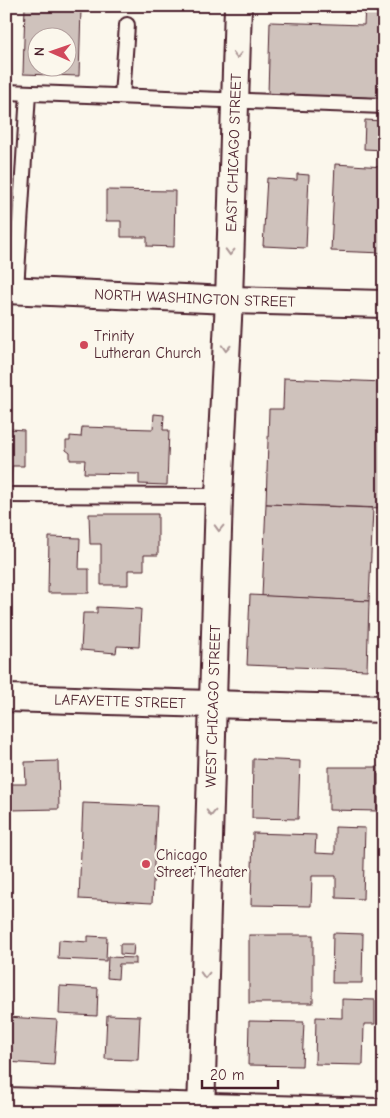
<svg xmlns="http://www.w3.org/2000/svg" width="390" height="1118" viewBox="0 0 390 1118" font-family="'Comic Neue',sans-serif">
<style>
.building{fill:#cfc2bc;stroke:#4a1f2b;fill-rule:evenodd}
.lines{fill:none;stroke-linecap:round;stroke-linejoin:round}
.lane-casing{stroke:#4a1f2b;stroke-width:18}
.street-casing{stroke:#4a1f2b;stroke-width:30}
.lane{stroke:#fbf7ec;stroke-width:14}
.street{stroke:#fbf7ec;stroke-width:26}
.oneway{stroke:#ab9695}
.poi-dot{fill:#d1495b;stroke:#fbf7ec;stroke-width:2}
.labels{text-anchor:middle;stroke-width:5;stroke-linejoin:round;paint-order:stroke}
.street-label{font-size:15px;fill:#4a1f2b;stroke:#fbf7ec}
.poi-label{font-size:15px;fill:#4a1f2b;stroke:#fbf7ec;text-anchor:start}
</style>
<rect width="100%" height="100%" fill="#fbf7ec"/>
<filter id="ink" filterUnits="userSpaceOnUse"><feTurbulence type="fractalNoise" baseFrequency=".02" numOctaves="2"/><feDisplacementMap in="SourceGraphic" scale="10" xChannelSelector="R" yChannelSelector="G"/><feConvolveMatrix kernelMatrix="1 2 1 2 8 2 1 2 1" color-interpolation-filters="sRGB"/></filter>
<g filter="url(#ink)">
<g class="building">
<path d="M25 6H101V9H81L79 76 23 74ZM38 38H68V68H38Z"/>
<path d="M365 6H384V98L268 94 270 22 364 25Z"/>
<path d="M383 116 384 150 364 149 365 120 383 121Z"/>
<path d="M335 164 384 167V253L331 251Z"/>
<path d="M297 174 309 175 306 248 263 246 267 178 297 180Z"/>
<path d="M106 190 175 191 174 247 147 246V237H121V221H106Z"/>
<path d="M284 378 384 382V508L266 504 269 409H283Z"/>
<path d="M154 414 164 415 163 430H169L167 485 139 484V474L84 473 85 460H70V453L66 450V441H70V436L81 437 82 427 153 429Z"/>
<path d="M6 421H10V429L24 430V466H12L11 483H6Z"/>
<path d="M266 504 373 508 369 601 262 596Z"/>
<path d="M89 514H158V555H144V570H128V585H101V544H90Z"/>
<path d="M49 537 80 538 79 569H89V593H48Z"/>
<path d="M250 595 369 601 367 670 247 665Z"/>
<path d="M97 607 141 609 139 647 117 646 116 653 81 650 83 613H97Z"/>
<path d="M253 759 300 761 298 819 252 818Z"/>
<path d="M58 761 59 809 10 810 9 784H26L25 762Z"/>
<path d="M329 767H378V811L329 810Z"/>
<path d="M83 803 157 806 152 903 79 899Z"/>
<path d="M335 827 365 828 363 899 336 898V876H312L311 906 251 905 253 833 316 835 315 853 335 854Z"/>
<path d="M333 933 363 934 362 983H332Z"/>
<rect x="249" y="935" width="64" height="68"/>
<path d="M88 936 107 937 106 961 58 959 59 940 88 942Z"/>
<path d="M120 944H134L133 955 120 954Z"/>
<path d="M108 957 136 958V964H119L118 979 107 978Z"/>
<path d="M60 986 98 988 97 1016 59 1014Z"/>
<path d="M342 999 375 1000V1024H364L363 1065 315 1064 316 1017 342 1018Z"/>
<path d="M107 1015 140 1016 138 1060 105 1059Z"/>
<path d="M7 1017 57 1020 54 1065 6 1062Z"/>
<path d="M249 1021 304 1022 302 1066 248 1065Z"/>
</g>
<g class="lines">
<g class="lane-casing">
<g id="lane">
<path d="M6 92 384 106"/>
<path d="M122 96 127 25"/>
<path d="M16 290 28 93"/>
<path d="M6 495 219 496"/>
</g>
</g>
<g class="street-casing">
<g id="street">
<path id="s1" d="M6 290 229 300 384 304"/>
<path id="s2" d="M6 698 384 709"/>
<path d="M6 1101 377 1112"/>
<path id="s3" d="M201 1112 219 496 229 300 238 6"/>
</g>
</g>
<use href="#lane" class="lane"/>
<use href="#street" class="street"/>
</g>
<defs><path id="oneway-chevron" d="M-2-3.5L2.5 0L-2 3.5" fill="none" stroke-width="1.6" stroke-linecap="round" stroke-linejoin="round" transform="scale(1.25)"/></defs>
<g class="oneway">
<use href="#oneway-chevron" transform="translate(237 55) rotate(92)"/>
<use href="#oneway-chevron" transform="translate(230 252) rotate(92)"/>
<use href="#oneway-chevron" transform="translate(226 348) rotate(93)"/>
<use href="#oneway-chevron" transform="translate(219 528) rotate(92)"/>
<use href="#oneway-chevron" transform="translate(211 813) rotate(92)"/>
<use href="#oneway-chevron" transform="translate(205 975) rotate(92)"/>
</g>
</g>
<g class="poi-dot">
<circle cx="84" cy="345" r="5"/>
<circle cx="146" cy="864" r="5"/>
</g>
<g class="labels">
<g class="street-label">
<text dy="5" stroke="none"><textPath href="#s3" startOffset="960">EAST CHICAGO STREET</textPath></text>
<text dy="5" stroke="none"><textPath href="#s1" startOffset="189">NORTH WASHINGTON STREET</textPath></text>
<text dy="5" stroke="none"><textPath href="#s2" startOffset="114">LAFAYETTE STREET</textPath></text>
<text dy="5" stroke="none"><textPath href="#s3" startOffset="406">WEST CHICAGO STREET</textPath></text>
</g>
<g class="poi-label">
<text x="94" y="341">Trinity<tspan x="94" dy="17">Lutheran Church</tspan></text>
<text x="156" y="860">Chicago<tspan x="156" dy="17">Street Theater</tspan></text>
</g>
</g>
<rect width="390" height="1118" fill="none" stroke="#fbf7ec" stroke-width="25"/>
<rect x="12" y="12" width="365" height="1093" fill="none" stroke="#4a1f2b" stroke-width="2" filter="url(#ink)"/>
<g transform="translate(52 52) rotate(272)"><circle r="24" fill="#fbf7ec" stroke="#b4a19f"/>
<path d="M0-4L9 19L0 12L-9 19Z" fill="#d1495b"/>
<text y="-8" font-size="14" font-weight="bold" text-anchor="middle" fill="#4a1f2b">N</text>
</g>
<path d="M202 1080v8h76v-8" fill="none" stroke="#4a1f2b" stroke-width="2.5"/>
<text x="210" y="1080" font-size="15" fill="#4a1f2b" stroke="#fbf7ec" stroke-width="4" paint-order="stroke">20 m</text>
</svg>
